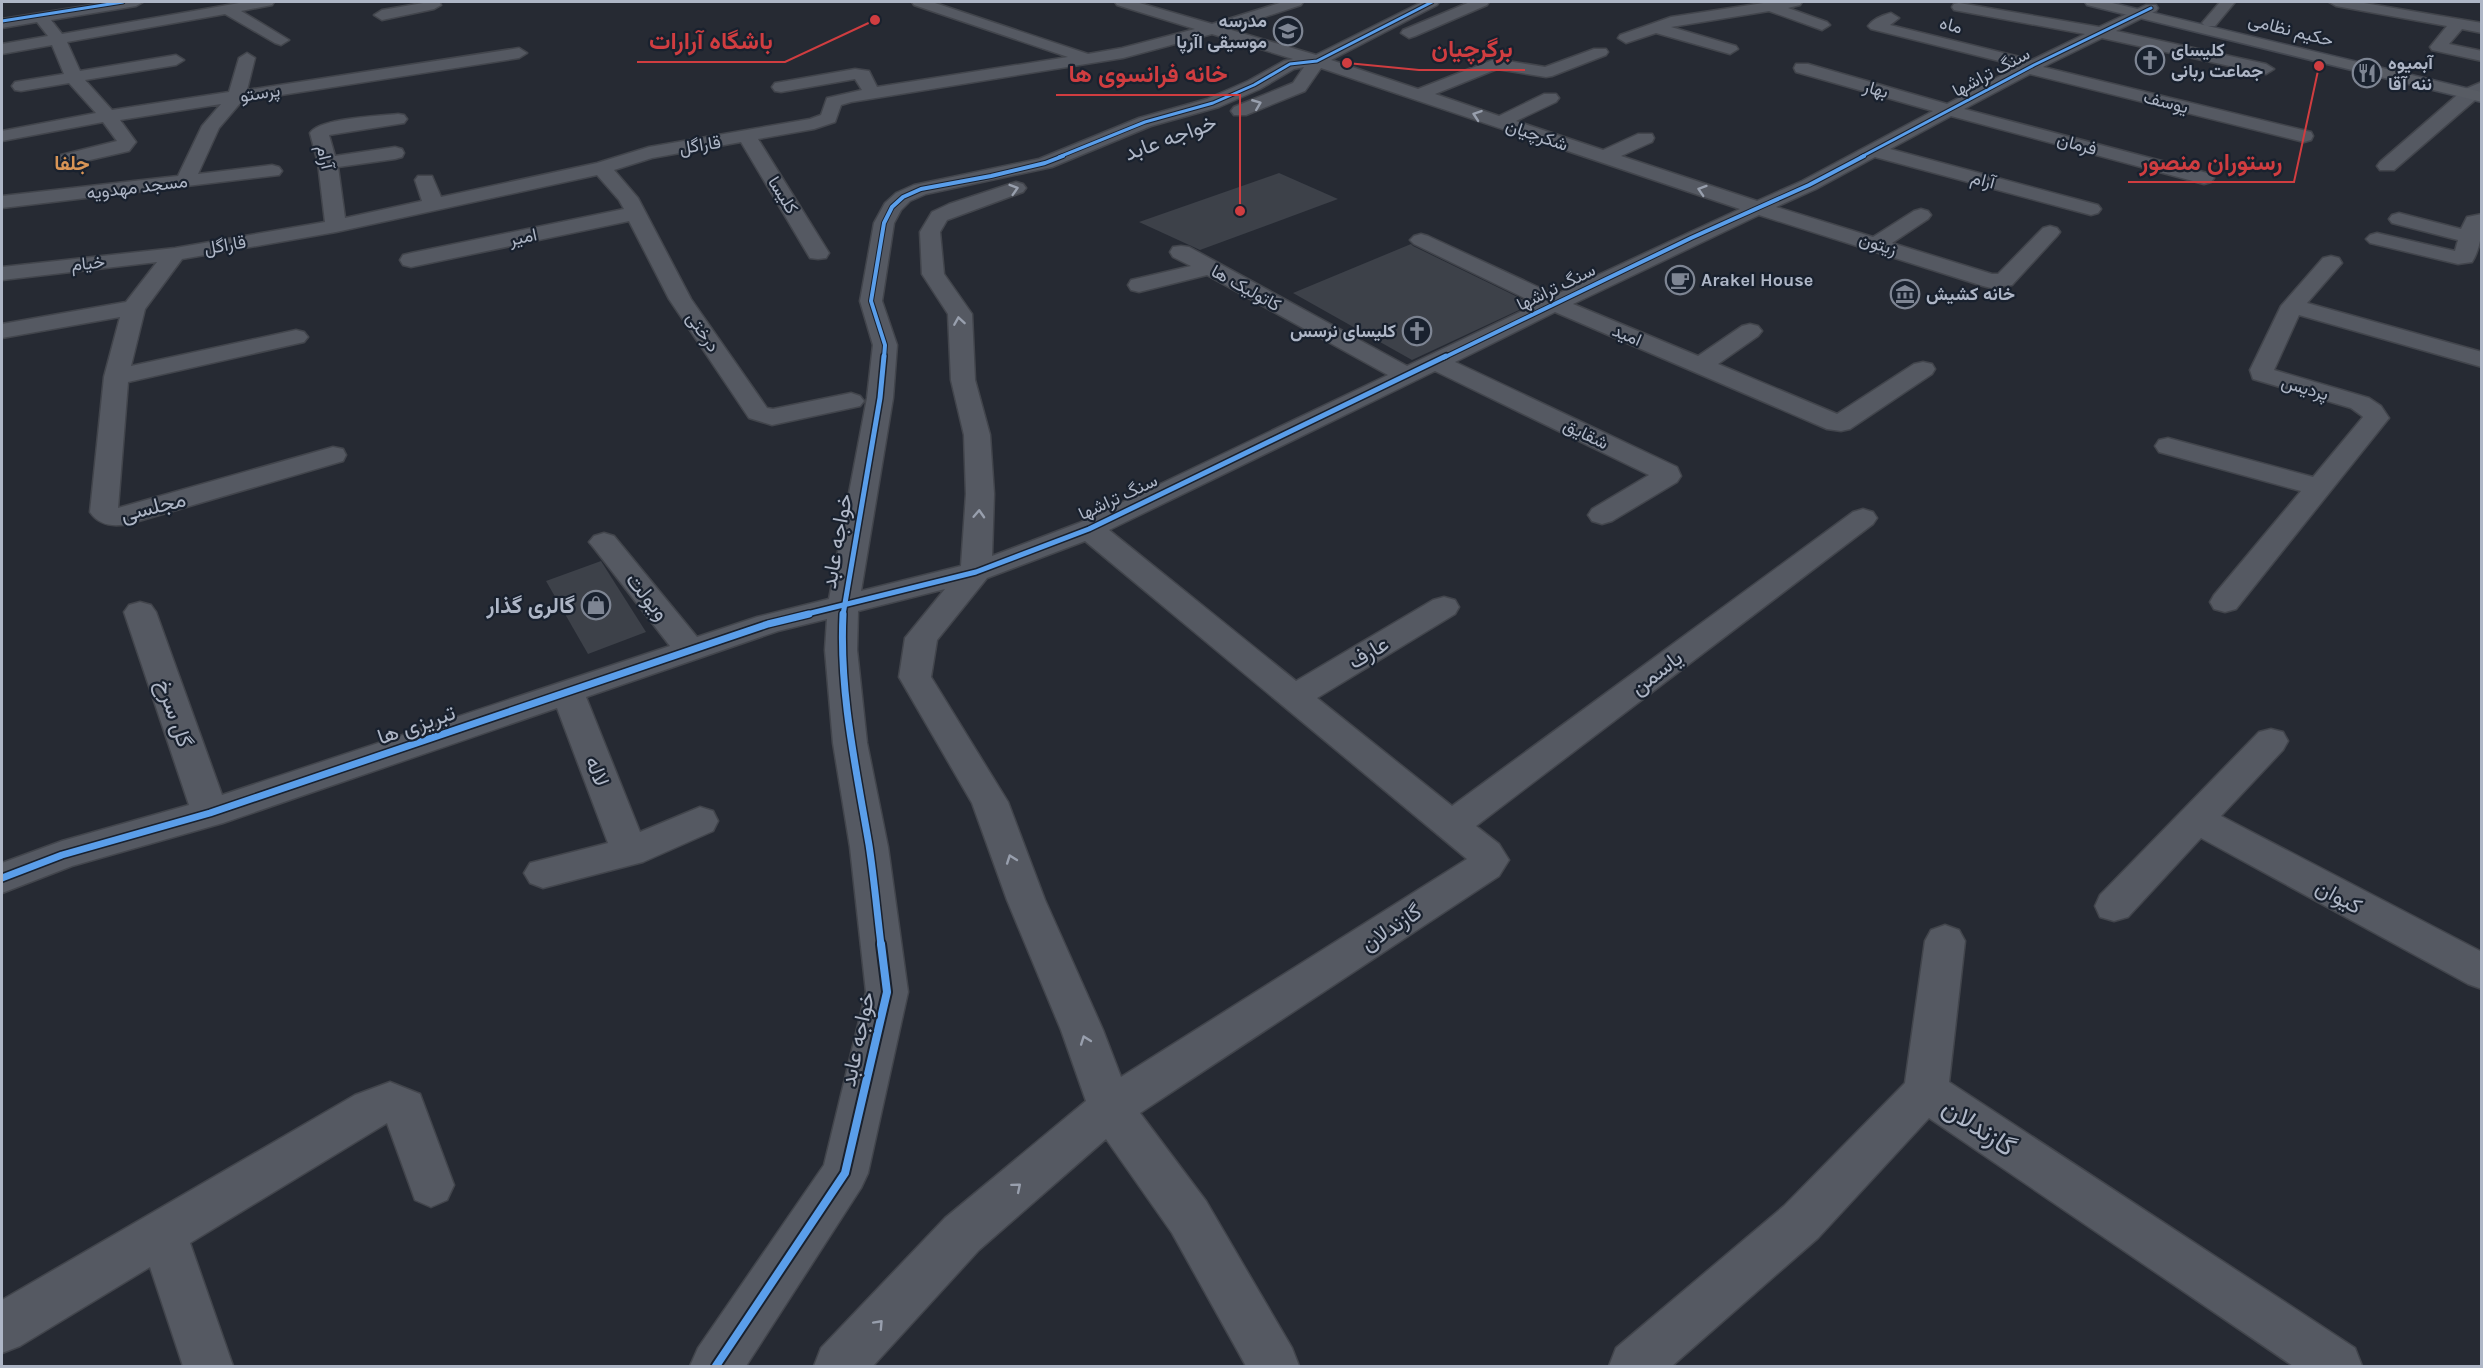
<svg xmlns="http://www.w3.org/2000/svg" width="2483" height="1368" viewBox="0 0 2483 1368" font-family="Karla,Vazirmatn,sans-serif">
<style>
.building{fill:#3d4149}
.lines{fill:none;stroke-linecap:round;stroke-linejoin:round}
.minor-casing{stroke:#42454c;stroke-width:3}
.major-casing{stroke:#434750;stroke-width:3}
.minor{fill:#555962;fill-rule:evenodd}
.major{fill:#585c64;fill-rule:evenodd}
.cycleway-far4-casing{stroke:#19212e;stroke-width:5}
.cycleway-far3-casing{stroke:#19212e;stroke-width:6}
.cycleway-far2-casing{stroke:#19212e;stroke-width:8}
.cycleway-far1-casing{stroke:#19212e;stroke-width:10}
.cycleway-casing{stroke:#19212e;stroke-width:12}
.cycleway-far4{stroke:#5a9eea;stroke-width:3}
.cycleway-far3{stroke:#5a9eea;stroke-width:4}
.cycleway-far2{stroke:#5a9eea;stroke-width:5}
.cycleway-far1{stroke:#5a9eea;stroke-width:7}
.cycleway{stroke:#5a9eea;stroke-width:8}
.oneway{stroke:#989fad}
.labels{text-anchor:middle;stroke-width:4.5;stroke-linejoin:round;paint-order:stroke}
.far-poi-label{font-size:18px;font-weight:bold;fill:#aeb6c6;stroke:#19212e;text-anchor:start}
.far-street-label{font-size:18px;fill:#aeb6c6;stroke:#19212e}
.far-neighbourhood-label{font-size:20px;font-weight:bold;fill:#d99556;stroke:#19212e}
.street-label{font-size:22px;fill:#aeb6c6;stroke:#19212e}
.poi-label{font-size:22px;font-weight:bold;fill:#aeb6c6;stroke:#19212e;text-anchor:end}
.near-street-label{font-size:27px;fill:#aeb6c6;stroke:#19212e}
.leader{fill:none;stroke:#d03d40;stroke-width:2}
.callout-dot{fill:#d03d40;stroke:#19212e;stroke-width:2}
.callout-label{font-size:24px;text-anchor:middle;font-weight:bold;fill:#d03d40;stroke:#19212e;stroke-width:4.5;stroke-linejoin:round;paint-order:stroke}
</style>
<rect width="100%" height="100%" fill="#262a33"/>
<g class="building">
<path d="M1279 173 1338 199 1200 250 1139 222Z"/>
<path d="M1411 244 1413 246 1532 304 1412 360 1293 293Z"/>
<path d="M601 561 646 632 588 654 546 581Z"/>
</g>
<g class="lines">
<g class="minor-casing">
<g id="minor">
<path d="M111 2H143L136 6 51 20 62 34 245 2H274L272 5 241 11 289 40 281 45 275 43 225 14 67 42 80 71 176 55 184 60 176 65 85 80 112 110 229 92 239 58 247 53 255 58 247 90 519 48 527 53 519 58 242 101 219 128 198 174 272 165 279 167 282 171 279 175 2 208V196L178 176 202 126 221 104 120 120 136 142 129 151 68 165 61 163 58 159 61 155 117 141 103 122 2 141V131L96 113 69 83 21 91 15 90 12 86 15 82 64 74 52 45 2 54V44L48 36 37 22 2 28V19Z"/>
<path d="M429 2H439L441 5 434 9 382 20 374 15 382 10Z"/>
<path d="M912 2H932L1088 54 1122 48 1195 29 1117 5 1115 2H1136L1212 24 1283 2H1303L1301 5 1228 29 1316 55 1422 2H1439L1437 5 1331 60 1418 89 1495 59 1545 67 1594 49H1606L1608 52 1606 55 1552 76 1546 77 1497 69 1435 94 1499 116 1544 94H1556L1559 98 1556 102 1516 121 1603 150 1638 134H1652L1654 138 1652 142 1621 156 1757 201 1802 181 1933 111 1796 72 1794 68 1796 64H1808L1947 104 2019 66 1871 29 1868 26C1873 19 1883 15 1891 13L1899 18 1890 25 2032 60 2085 34 1954 10 1952 7 1954 4 1959 3 2099 27 2146 5H2156L2158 8 2156 11 2116 31 2266 64 2274 69 2266 74 2102 38 2043 67 2311 132 2313 136 2311 140 2304 142 2030 74 1964 109 2211 174 2214 178 2211 182 2204 184 1951 116 1890 149 2098 205 2101 209 2098 213 2091 215 1875 157 1816 189 1776 207 1873 237 1914 211 1921 209 1928 211 1931 215 1928 219 1892 243 1992 274H1998L2043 228 2050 226 2057 228 2060 232 2057 236 2012 285 1991 288 1983 286 1759 215 1573 304 1698 356 1742 326 1750 324 1758 326 1762 331 1758 336 1718 364 1837 414 1914 364 1923 362 1932 364 1935 369 1932 374 1850 429 1841 431 1827 429 1555 312 1455 362 1677 467 1681 476 1677 482 1612 521 1602 524 1592 521 1588 515 1592 509 1649 475 1435 371 1109 530 1296 681 1433 600 1444 597 1455 600 1459 607 1455 614 1317 698 1452 806 1853 512 1863 509 1873 512 1877 518 1873 524 1476 826 1499 844 1509 860 1499 876 1140 1113 1206 1201 1292 1348 1299 1366H1246L1172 1233 1106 1139 979 1250 873 1366H814L821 1348 945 1218 1086 1101 1061 1030 1007 900 972 803 899 677 905 638 945 589 858 611 857 650 867 743 888 847 908 992 868 1173 861 1188 746 1366H690L698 1348 824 1165 866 992 850 847 833 743 825 650 827 619 778 631 586 697 640 832 700 807 713 811 718 821 713 831 643 862 543 888 530 883 524 873 530 863 608 843 557 708 223 823 72 866 2 893V863L62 841 189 805 124 612 129 605 140 602 151 605 156 612 222 795 670 646 594 548 589 542 594 536 604 533 614 536 697 637 757 617 829 599 867 398 873 345 860 301 874 223 885 203 896 193 914 185 1039 159 1139 118 1207 99 1248 81 1284 61 1293 59 1212 34 1123 58 851 102 841 105 835 122 814 129 758 139 829 253 826 258 818 259 810 258 807 253 741 142 652 158 614 170 638 198 691 299 767 408 773 409 851 393 860 396 864 401 860 406 772 425 749 418 669 299 629 221 411 267 403 265 400 260 403 255 411 253 624 209 619 200 597 175 336 232 182 259 145 309 131 366 296 330 304 332 308 337 304 342 128 382 118 508 333 447 343 449 346 455 343 461 132 523C116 527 100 527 90 512L104 377 120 317 2 338V324L126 302 157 262 2 280V267L175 248 325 222 318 163 310 133C320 118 379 116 398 114L404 115 407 119 404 123 398 124 329 135 335 156 395 147 402 149 404 153 402 157 395 159 338 167 345 218 422 201 415 180 418 176H432L441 197 597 163 649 147 810 119 821 115 827 98 862 90 855 79 781 92 775 91 772 87 775 83 781 82 855 69 869 71 877 87 1068 57 914 5ZM1304 67 1293 83 1234 107 1231 111 1234 115H1246L1305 91 1321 68 1740 209 1555 295 1428 236 1421 234 1414 236 1410 240 1414 244 1537 304 1407 366 1189 247 1181 246 1173 247 1170 252 1173 257 1191 266 1131 280 1128 285 1131 290 1139 292 1207 275 1388 375 1079 523 992 556 994 494 990 435 975 380 972 314 944 274 940 232 947 220 1023 192 1026 188 1023 184 1016 182 949 204 932 212 920 232 922 274 948 314 951 380 964 435 966 494 961 566 861 591 893 398 897 345 882 301 894 223 901 210 910 201 926 194 1052 167 1151 126 1219 107 1260 89 1294 69ZM1085 541 1467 859 1121 1077 1103 1030 1045 900 1008 802 931 677 937 640 987 578Z"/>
<path d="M1470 2H1489L1487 5 1415 36 1409 38 1401 33 1403 30Z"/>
<path d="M1770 2H1802L1800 5 1788 8 1827 22 1830 25 1822 30 1769 11 1671 27 1736 46 1738 49 1730 54 1656 33 1626 43 1618 38 1620 35 1671 17Z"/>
<path d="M2220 2H2235L2215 26H2205L2202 23Z"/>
<path d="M2329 2H2358L2482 23V33L2462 29 2449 44 2482 51V61L2432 50 2430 47 2447 26 2336 6Z"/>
<path d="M2482 82V94L2394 170H2380L2377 166 2380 162 2463 90Z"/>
<path d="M2399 213 2461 229 2467 217 2482 214C2482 230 2481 248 2472 262L2458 264 2370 243 2366 239 2370 235 2377 233 2455 251 2458 240 2392 223 2389 219 2392 215Z"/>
<path d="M2331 256 2339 258 2342 263 2307 303 2482 352V367L2299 315 2274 370 2369 398 2381 406 2389 418 2236 609 2225 612 2214 609 2210 602 2214 595 2301 491 2159 452 2155 446 2159 440 2168 438 2313 477 2363 417 2362 416 2351 408 2253 379 2250 370 2281 306 2323 258Z"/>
<path d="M2271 729 2283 732 2288 741 2283 750 2221 816 2482 952V989L2468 984 2201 838 2128 917 2114 921 2100 917 2095 906 2100 895 2259 732Z"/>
<path d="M1945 925 1959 930 1965 941 1949 1082 2355 1348 2362 1366H2293L1929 1118 1818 1238 1672 1366H1609L1616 1348 1784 1206 1905 1083 1925 941 1931 930Z"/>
<path d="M390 1082 420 1094 454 1185 447 1200 431 1207 415 1200 387 1123 190 1243 233 1366H183L150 1267 20 1346 2 1353V1300L355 1095Z"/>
</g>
</g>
<g class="major-casing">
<path id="major" d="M2085 2H2108L2482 92V102L2087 5Z"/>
</g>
<use href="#minor" class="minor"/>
<use href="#major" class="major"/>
<g class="cycleway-far4-casing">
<g id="cycleway-far4">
<path d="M2 21 123 2"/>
<path d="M1059 157 1145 122 1213 103 1254 85 1290 64 1317 61 1432 2"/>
<path d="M1861 157 2034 65 2151 8"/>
</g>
</g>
<g class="cycleway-far3-casing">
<g id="cycleway-far3">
<path d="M884 358 885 345 871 301 884 223 892 207 903 197 921 189 991 176 1045 163 1063 156"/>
<path d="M1443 358 1691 238 1809 185 1864 156"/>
</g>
</g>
<g class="cycleway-far2-casing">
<g id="cycleway-far2">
<path d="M803 615 976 572 1089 529 1446 356"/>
<path d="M843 615 880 398 884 356"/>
</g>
</g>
<g class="cycleway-far1-casing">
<g id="cycleway-far1">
<path d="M843 614C839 692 856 768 869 845 874 878 877 912 881 945"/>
<path d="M2 878 62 855 210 813 768 624 809 614"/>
</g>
</g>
<g class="cycleway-casing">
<path id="cycleway" d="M716 1366 845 1173 887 992 881 944"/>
</g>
<use href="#cycleway-far4" class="cycleway-far4"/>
<use href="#cycleway-far3" class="cycleway-far3"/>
<use href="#cycleway-far2" class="cycleway-far2"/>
<use href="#cycleway-far1" class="cycleway-far1"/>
<use href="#cycleway" class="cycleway"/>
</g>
<defs><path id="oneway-chevron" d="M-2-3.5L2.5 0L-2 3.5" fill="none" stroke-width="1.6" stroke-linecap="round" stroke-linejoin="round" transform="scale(1.5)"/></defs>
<g class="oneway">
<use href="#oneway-chevron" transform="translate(1257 104) rotate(-22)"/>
<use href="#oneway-chevron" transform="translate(1477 115) rotate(-161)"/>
<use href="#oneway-chevron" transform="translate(1014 189) rotate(-17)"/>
<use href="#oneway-chevron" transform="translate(1702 190) rotate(-162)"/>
<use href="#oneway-chevron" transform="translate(959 321) rotate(-99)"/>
<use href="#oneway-chevron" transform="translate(979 514) rotate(-87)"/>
<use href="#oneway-chevron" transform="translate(1011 859) rotate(-110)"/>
<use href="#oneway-chevron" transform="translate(1085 1040) rotate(-110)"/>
<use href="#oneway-chevron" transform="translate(1017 1187) rotate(-40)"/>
<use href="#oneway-chevron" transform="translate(879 1324) rotate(-47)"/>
</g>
<defs>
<g id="school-ring" transform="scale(1.5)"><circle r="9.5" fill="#19212e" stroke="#7e8593" stroke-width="1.5"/><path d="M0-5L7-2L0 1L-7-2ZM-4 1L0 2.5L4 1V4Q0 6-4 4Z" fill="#7e8593"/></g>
<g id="church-ring" transform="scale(1.5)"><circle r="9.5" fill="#19212e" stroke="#7e8593" stroke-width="1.5"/><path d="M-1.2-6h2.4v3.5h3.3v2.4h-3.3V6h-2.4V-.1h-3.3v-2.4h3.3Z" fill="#7e8593"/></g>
<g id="restaurant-ring" transform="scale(1.5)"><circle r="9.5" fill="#19212e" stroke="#7e8593" stroke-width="1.5"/><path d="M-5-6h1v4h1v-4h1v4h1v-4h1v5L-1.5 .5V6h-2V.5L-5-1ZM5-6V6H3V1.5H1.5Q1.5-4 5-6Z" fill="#7e8593"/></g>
<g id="cafe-ring" transform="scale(1.5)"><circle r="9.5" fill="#19212e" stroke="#7e8593" stroke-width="1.5"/><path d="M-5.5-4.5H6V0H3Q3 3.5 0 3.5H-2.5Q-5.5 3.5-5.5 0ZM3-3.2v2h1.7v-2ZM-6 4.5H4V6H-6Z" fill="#7e8593"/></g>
<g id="museum-ring" transform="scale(1.5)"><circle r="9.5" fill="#19212e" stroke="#7e8593" stroke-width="1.5"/><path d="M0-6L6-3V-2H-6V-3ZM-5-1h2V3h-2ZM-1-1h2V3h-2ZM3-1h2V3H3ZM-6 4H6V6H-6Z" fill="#7e8593"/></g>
<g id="shop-ring" transform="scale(1.5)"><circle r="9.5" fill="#19212e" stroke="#7e8593" stroke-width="1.5"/><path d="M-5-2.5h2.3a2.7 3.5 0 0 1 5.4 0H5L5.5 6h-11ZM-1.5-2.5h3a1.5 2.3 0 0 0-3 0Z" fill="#7e8593"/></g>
</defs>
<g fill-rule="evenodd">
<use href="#school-ring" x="1288" y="31"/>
<use href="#church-ring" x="2150" y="60"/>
<use href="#restaurant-ring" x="2367" y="73"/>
<use href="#cafe-ring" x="1680" y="280"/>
<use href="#museum-ring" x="1905" y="294"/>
<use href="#church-ring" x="1417" y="331"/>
<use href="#shop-ring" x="596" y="605"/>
</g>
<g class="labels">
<g class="far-poi-label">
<text x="1267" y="27" text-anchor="end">مدرسه<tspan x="1267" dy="21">موسیقی اآرپا</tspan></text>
<text x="2171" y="56">کلیسای<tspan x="2171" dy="21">جماعت ربانی</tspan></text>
<text x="2388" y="69">آبمیوه<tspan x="2388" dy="21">ننه آقا</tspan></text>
<text x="1701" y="286">Arakel House</text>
<text x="1926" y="300">خانه کشیش</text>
<text x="1396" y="337" text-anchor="end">کلیسای نرسس</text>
</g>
<g class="far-street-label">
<text transform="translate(1951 25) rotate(14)" y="6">ماه</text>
<text transform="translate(2291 30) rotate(14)" y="6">حکیم نظامی</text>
<text transform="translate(1991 72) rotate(-28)" y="6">سنگ تراشها</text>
<text transform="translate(1876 89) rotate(16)" y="6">بهار</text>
<text transform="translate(260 93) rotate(-9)" y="6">پرستو</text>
<text transform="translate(2166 102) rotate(14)" y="6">یوسف</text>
<text transform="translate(1537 135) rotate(19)" y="6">شکرچیان</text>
<text transform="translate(2077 144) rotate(15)" y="6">فرمان</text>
<text transform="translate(700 145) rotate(-9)" y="6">قاراگل</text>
<text transform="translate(325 157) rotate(77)" y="6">آرام</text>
<text transform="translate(1983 180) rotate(15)" y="6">آرام</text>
<text transform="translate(137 187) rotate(-7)" y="6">مسجد مهدویه</text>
<text transform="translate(783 195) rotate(58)" y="6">کلیسا</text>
<text transform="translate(523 237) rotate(-12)" y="6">امیر</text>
<text transform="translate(1878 244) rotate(18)" y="6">زیتون</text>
<text transform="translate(225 245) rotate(-10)" y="6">قاراگل</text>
<text transform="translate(88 263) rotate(-6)" y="6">خیام</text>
<text transform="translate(1556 287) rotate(-26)" y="6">سنگ تراشها</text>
<text transform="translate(1246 288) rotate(29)" y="6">کاتولیک ها</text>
<text transform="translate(703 332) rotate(56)" y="6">درختی</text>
<text transform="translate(1627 335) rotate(23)" y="6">امید</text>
<text transform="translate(2305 388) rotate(16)" y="6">پردیس</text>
<text transform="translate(1586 434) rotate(26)" y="6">شقایق</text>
<text transform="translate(1118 497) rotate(-25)" y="6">سنگ تراشها</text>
</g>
<g class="far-neighbourhood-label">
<text x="72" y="170">جلفا</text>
</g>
<g class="street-label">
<text transform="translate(1170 137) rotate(-20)" y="8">خواجه عابد</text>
<text transform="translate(153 506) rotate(-14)" y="8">مجلسی</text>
<text transform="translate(836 541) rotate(-80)" y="8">خواجه عابد</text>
<text transform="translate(648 596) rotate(51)" y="8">ویولت</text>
<text transform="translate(1368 652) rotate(-31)" y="8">عارف</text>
<text transform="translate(1656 672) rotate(-37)" y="8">یاسمن</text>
<text transform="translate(175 713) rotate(71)" y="8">گل سرخ</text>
<text transform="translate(416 724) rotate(-19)" y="8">تبریزی ها</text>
<text transform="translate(598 771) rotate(69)" y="8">لاله</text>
<text transform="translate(2339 896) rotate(28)" y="8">کیوان</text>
<text transform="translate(1391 927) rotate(-33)" y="8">گازندلان</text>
<text transform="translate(857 1039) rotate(-78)" y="8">خواجه عابد</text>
</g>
<g class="poi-label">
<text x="575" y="613">گالری گذار</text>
</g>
<g class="near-street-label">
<text transform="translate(1979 1127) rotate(34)" y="9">گازندلان</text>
</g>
</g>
<path class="leader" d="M875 20L785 62H637M1347 63L1419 70H1525M1240 211L1240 95H1056M2319 66L2294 182H2128"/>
<g class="callout-dot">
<circle cx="875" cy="20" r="6"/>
<circle cx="1347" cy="63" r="6"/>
<circle cx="1240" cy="211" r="6"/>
<circle cx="2319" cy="66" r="6"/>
</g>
<g class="callout-label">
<text x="711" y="49">باشگاه آرارات</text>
<text x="1472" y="57">برگرچیان</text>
<text x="1148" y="82">خانه فرانسوی ها</text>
<text x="2211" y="170">رستوران منصور</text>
</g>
<rect width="2483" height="1368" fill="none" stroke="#aeb6c6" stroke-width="6"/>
</svg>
